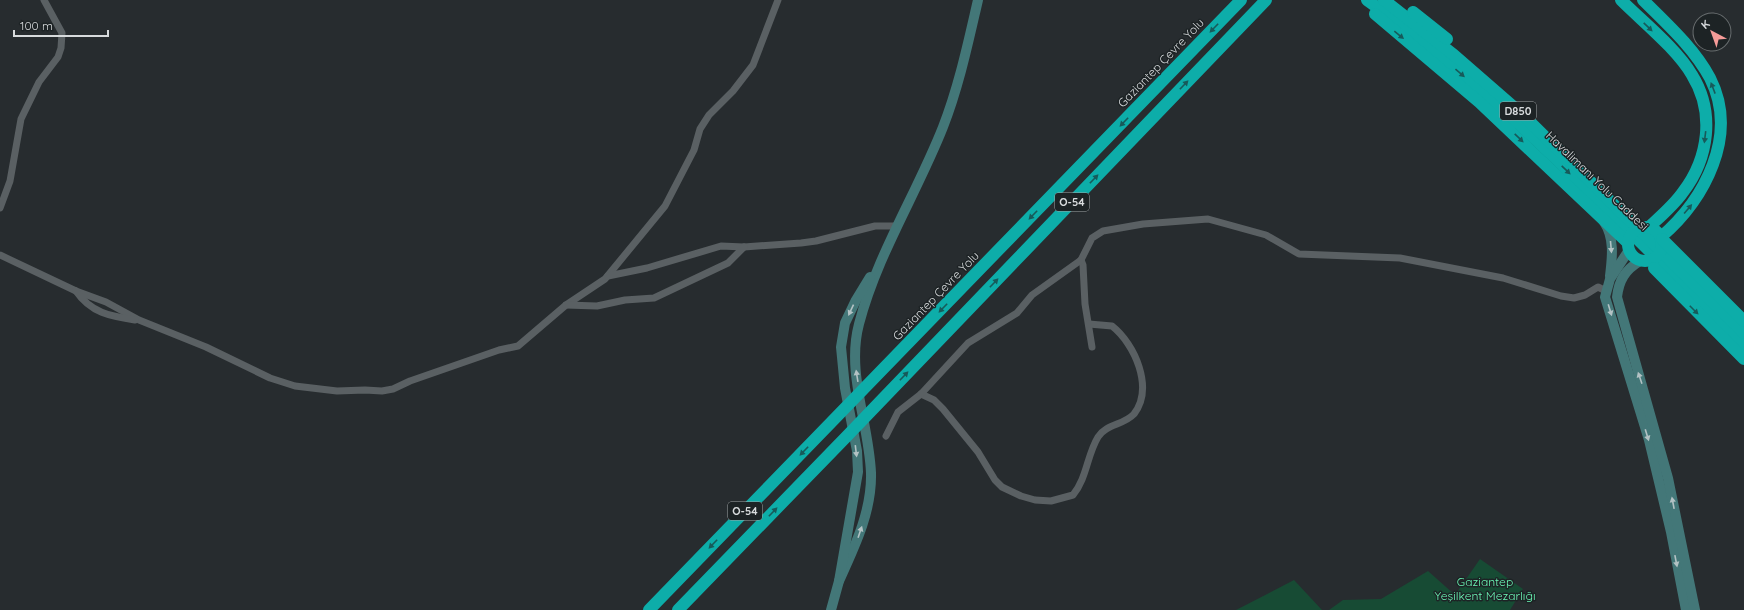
<svg xmlns="http://www.w3.org/2000/svg" width="1744" height="610" viewBox="0 0 1744 610" font-family="Quicksand,sans-serif">
<style>
.green{fill:#174b34}
.lines{fill:none;stroke-linecap:round;stroke-linejoin:round}
.street{stroke:#5a6063;stroke-width:7}
.secondary{stroke:#437778;stroke-width:10}
.highway{stroke:#0dada9;stroke-width:12}
.oneway{fill:#175a5a}
.oneway2{fill:#b3c2c4}
.labels{text-anchor:middle;stroke-width:3;stroke-linejoin:round;paint-order:stroke}
.shield{fill:#1d2325;stroke:#a0a4a6;stroke-width:1}
.shield-label{font-size:11px;font-weight:bold;fill:#d8dbdd}
.street-label{font-size:12px;fill:#d8dbdd;stroke:#1d2325}
.park-label{font-size:12px;fill:#6cfbb8;stroke:#1d2325}
</style>
<rect width="100%" height="100%" fill="#272c2f"/>
<g class="green">
<path d="M1480 559 1523 589 1510 610H1329L1343 600 1381 599 1428 571 1455 595Z"/>
<path d="M1294 580 1322 610H1236Z"/>
</g>
<g class="lines">
<g class="street">
<path d="M0 208 10 181 21 119 39 82 58 57 61 48 62 33 44 0"/>
<path d="M0 255 76 291 106 302 139 320 206 347 270 378 295 386 337 391 365 390 382 391 393 389 410 381 499 350 518 346 566 305 605 279 665 206 694 150 700 129 709 115 733 91 753 65 778 0"/>
<path d="M1081 260 1083 265 1085 304 1092 347"/>
<path d="M608 276 647 268 721 246 744 247 801 243 816 241 875 226H897"/>
<path d="M76 291C91 313 110 316 135 320"/>
<path d="M566 305 597 306 625 300 654 298 728 263 744 247"/>
<path d="M921 394 934 400 943 409 978 452 995 480 1002 487 1021 496 1035 500 1051 501 1073 495C1087 478 1087 455 1098 437 1106 424 1124 425 1134 414 1154 388 1135 344 1112 326L1089 324"/>
<path d="M886 436 898 412 921 394 968 343 1017 313 1032 295 1081 260 1092 238 1103 231 1143 224 1208 219 1266 235 1299 254 1400 258 1503 278 1561 296 1574 298 1585 295 1598 287 1606 291"/>
</g>
<g class="secondary">
<path d="M1604 222C1615 238 1612 259 1610 276"/>
<path d="M1629 250 1610 279 1605 297 1649 440 1671 532 1686 610"/>
<path d="M1640 261C1625 270 1619 280 1617 297L1668 478 1695 610"/>
<path d="M839 581C855 546 872 511 871 473 869 423 846 373 859 324 877 255 917 193 943 127 959 86 968 43 978 0"/>
<path d="M831 610 839 581 858 472 857 451 845 388 841 347 845 323 856 300 870 277"/>
</g>
<g class="highway">
<path d="M1367 0C1506 98 1623 226 1744 346"/>
<path d="M1384 0 1454 55 1524 116 1744 333"/>
<path d="M1621 0C1643 22 1677 49 1692 75 1715 112 1709 158 1683 192 1674 205 1661 216 1649 227"/>
<path d="M1643 0C1667 24 1694 48 1710 78 1739 135 1705 199 1661 237"/>
<path d="M1413 12 1447 39"/>
<path d="M1375 14 1479 102 1628 243"/>
<circle cx="1645" cy="244" r="17"/>
<path d="M1662 239 1744 321"/>
<path d="M1654 268 1744 359"/>
<path d="M649 610 1241 0"/>
<path d="M678 610 848 435 1266 0"/>
</g>
</g>
<defs><path id="oneway-solid" d="M-6-.8H1V-3.2L6.5 0L1 3.2V.8H-6Z"/></defs>
<g class="oneway">
<use href="#oneway-solid" transform="translate(1648 27) rotate(44)"/>
<use href="#oneway-solid" transform="translate(1214 28) rotate(134)"/>
<use href="#oneway-solid" transform="translate(1399 35) rotate(39)"/>
<use href="#oneway-solid" transform="translate(1460 73) rotate(41)"/>
<use href="#oneway-solid" transform="translate(1184 85) rotate(-46)"/>
<use href="#oneway-solid" transform="translate(1713 88) rotate(-111)"/>
<use href="#oneway-solid" transform="translate(1124 122) rotate(134)"/>
<use href="#oneway-solid" transform="translate(1705 137) rotate(97)"/>
<use href="#oneway-solid" transform="translate(1519 138) rotate(44)"/>
<use href="#oneway-solid" transform="translate(1566 170) rotate(44)"/>
<use href="#oneway-solid" transform="translate(1094 179) rotate(-46)"/>
<use href="#oneway-solid" transform="translate(1688 209) rotate(-50)"/>
<use href="#oneway-solid" transform="translate(1033 215) rotate(134)"/>
<use href="#oneway-solid" transform="translate(994 283) rotate(-46)"/>
<use href="#oneway-solid" transform="translate(943 308) rotate(134)"/>
<use href="#oneway-solid" transform="translate(1694 310) rotate(45)"/>
<use href="#oneway-solid" transform="translate(904 376) rotate(-46)"/>
<use href="#oneway-solid" transform="translate(804 451) rotate(134)"/>
<use href="#oneway-solid" transform="translate(773 512) rotate(-46)"/>
<use href="#oneway-solid" transform="translate(713 544) rotate(134)"/>
</g>
<g class="oneway2">
<use href="#oneway-solid" transform="translate(1611 247) rotate(85)"/>
<use href="#oneway-solid" transform="translate(851 310) rotate(115)"/>
<use href="#oneway-solid" transform="translate(1610 310) rotate(73)"/>
<use href="#oneway-solid" transform="translate(857 376) rotate(-99)"/>
<use href="#oneway-solid" transform="translate(1640 378) rotate(-109)"/>
<use href="#oneway-solid" transform="translate(1647 435) rotate(73)"/>
<use href="#oneway-solid" transform="translate(856 451) rotate(83)"/>
<use href="#oneway-solid" transform="translate(1673 503) rotate(-101)"/>
<use href="#oneway-solid" transform="translate(860 532) rotate(-71)"/>
<use href="#oneway-solid" transform="translate(1676 561) rotate(79)"/>
</g>
<g class="labels">
<g class="shield">
<rect x="1500" y="102" width="36" height="18" rx="3"/>
<rect x="1055" y="193" width="34" height="18" rx="3"/>
<rect x="728" y="502" width="34" height="18" rx="3"/>
</g>
<g class="shield-label">
<text x="1518" y="115">D850</text>
<text x="1072" y="206">O-54</text>
<text x="745" y="515">O-54</text>
</g>
<g class="street-label">
<text transform="translate(1161 63) rotate(-46)" y="4">Gaziantep Çevre Yolu</text>
<text transform="translate(1597 181) rotate(44)" y="4">Havalimanı Yolu Caddesi</text>
<text transform="translate(936 296) rotate(-46)" y="4">Gaziantep Çevre Yolu</text>
</g>
<g class="park-label">
<text x="1485" y="586">Gaziantep<tspan x="1485" dy="14">Yeşilkent Mezarlığı</tspan></text>
</g>
</g>
<g transform="translate(1712 32) rotate(319)"><circle r="19" fill="#1d2325" stroke="#686d6f"/>
<path d="M0-3L7 15L0 10L-7 15Z" fill="#f59b98"/>
<text y="-6" font-size="11" font-weight="bold" text-anchor="middle" fill="#d8dbdd">K</text>
</g>
<path d="M14 30v6h94v-6" fill="none" stroke="#d8dbdd" stroke-width="2"/>
<text x="20" y="30" font-size="12" fill="#d8dbdd" stroke="#1d2325" stroke-width="3" paint-order="stroke">100 m</text>
</svg>
